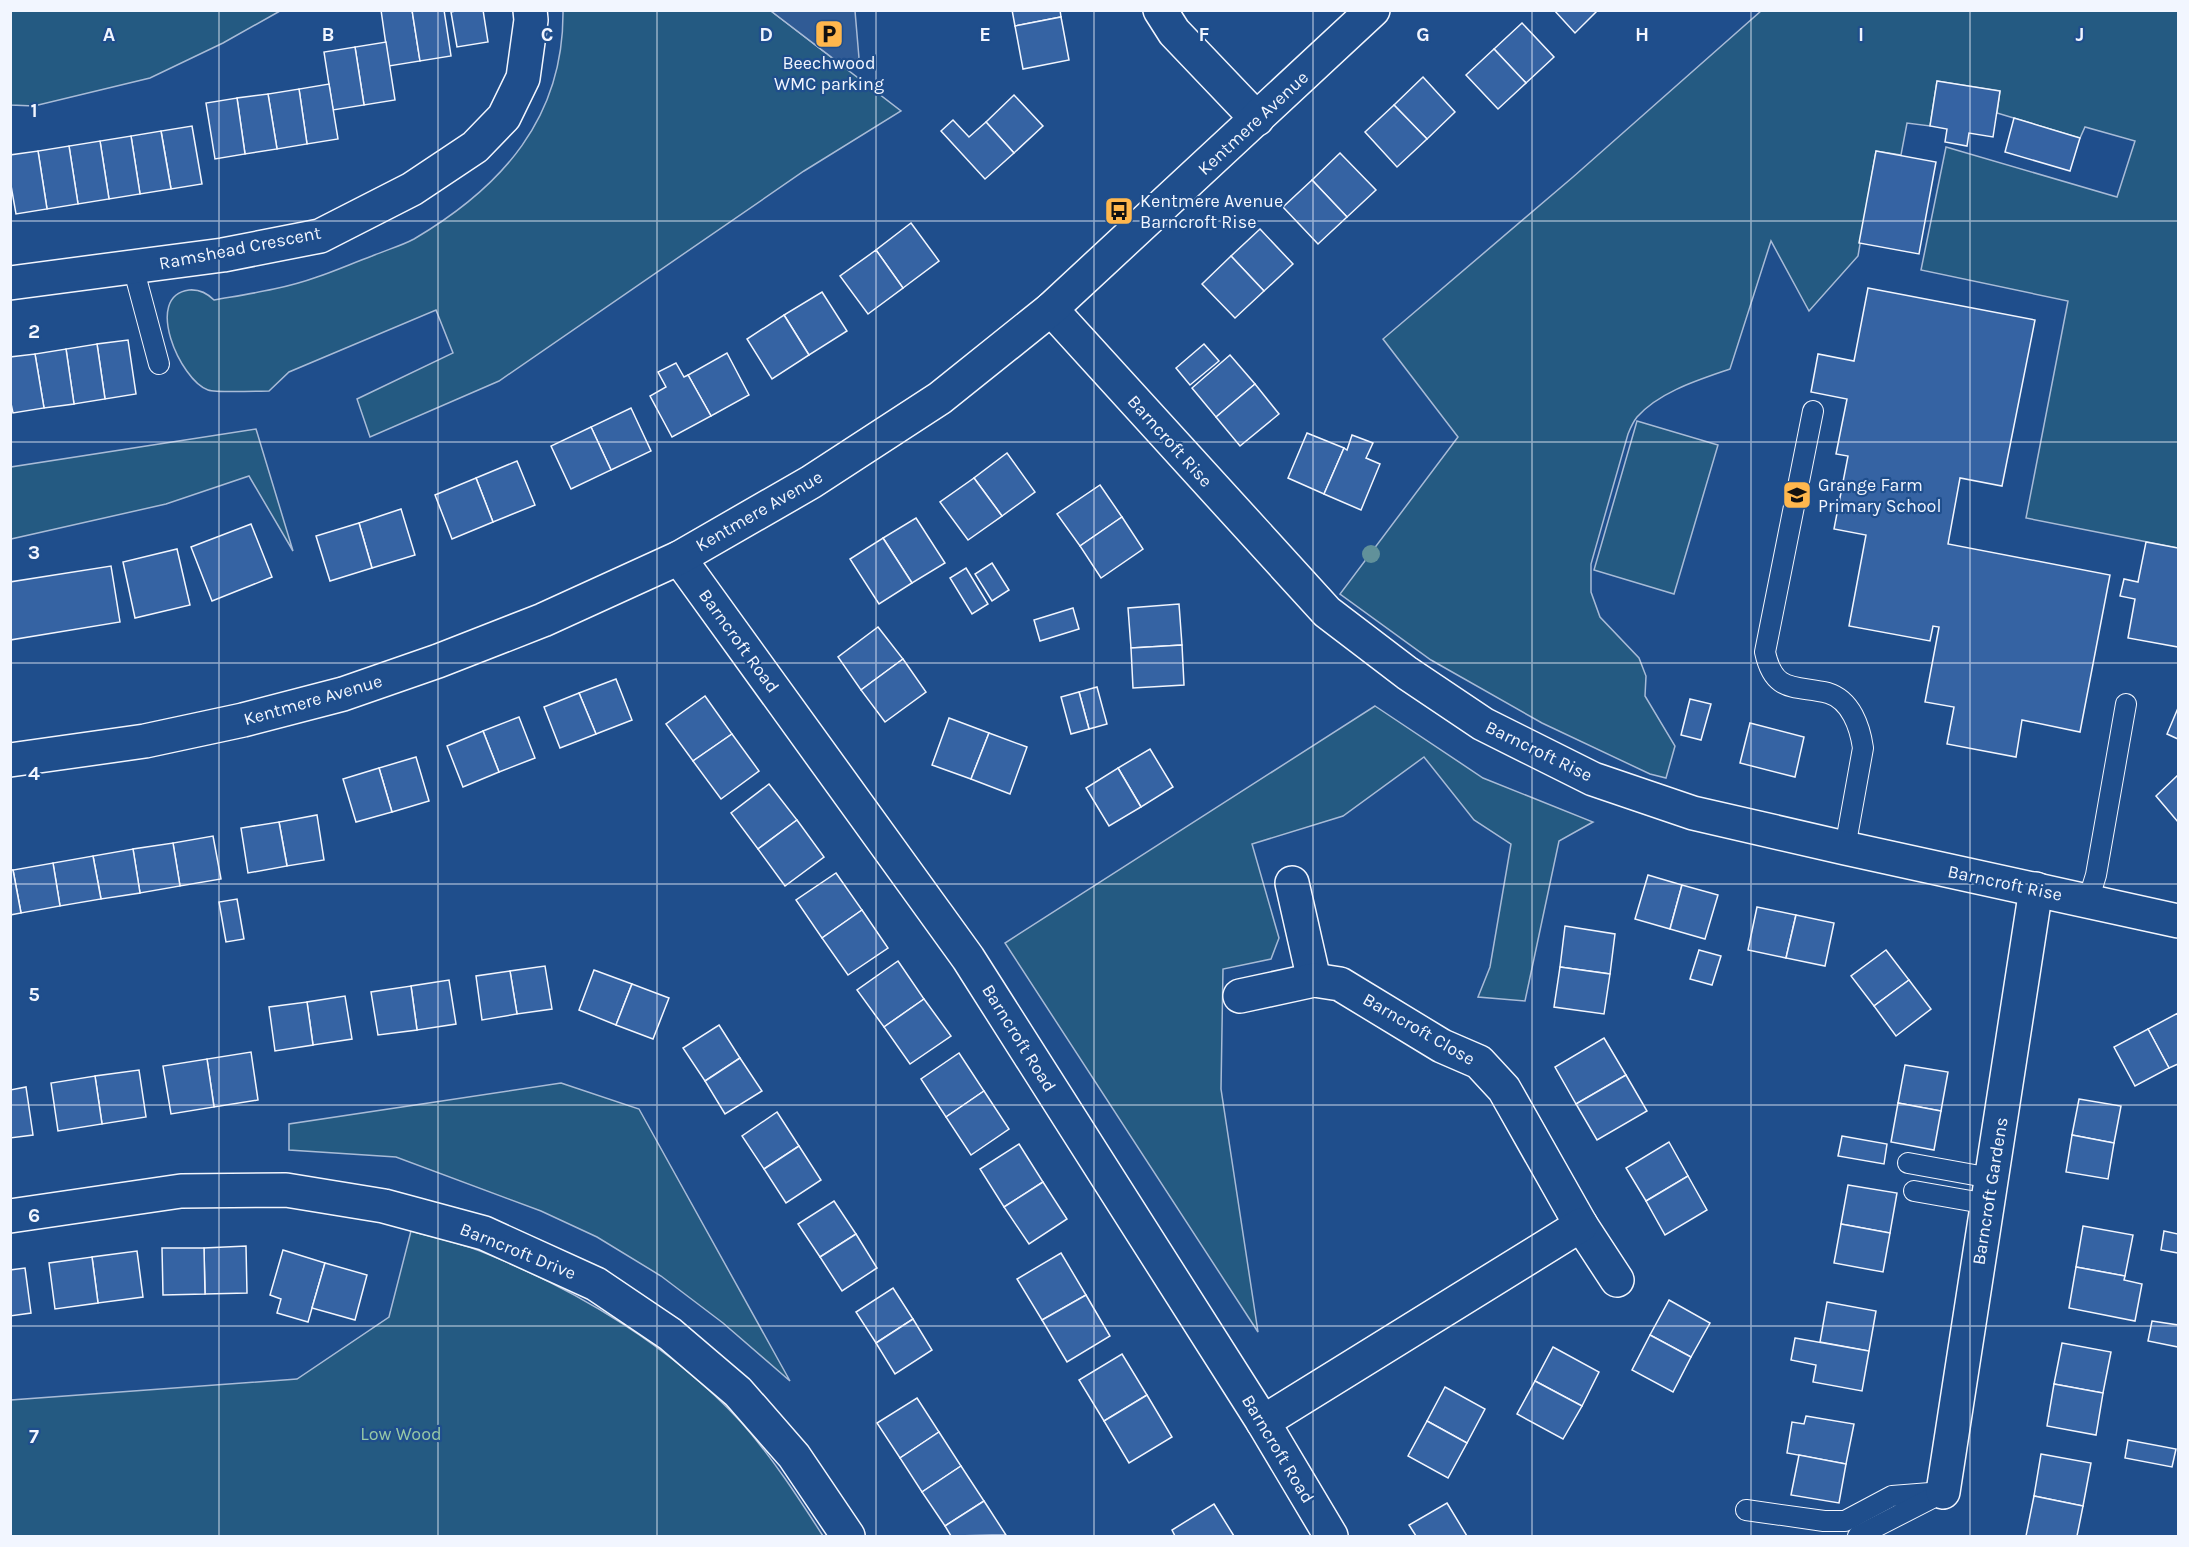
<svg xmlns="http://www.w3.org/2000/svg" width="2189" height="1547" viewBox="0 0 2189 1547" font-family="Karla,sans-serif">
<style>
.green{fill:#245a82;stroke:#a8bbd7;stroke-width:1.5}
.parking{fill:#305b95;stroke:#a8bbd7;stroke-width:1.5}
.building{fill:#3563a3;stroke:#f2f6ff;stroke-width:1.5}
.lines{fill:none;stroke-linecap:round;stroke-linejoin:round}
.service-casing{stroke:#f2f6ff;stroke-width:22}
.minor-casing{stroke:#f2f6ff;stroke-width:36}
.tertiary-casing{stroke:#f2f6ff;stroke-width:36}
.service{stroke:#1f4e8c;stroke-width:20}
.minor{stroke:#1f4e8c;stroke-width:33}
.tertiary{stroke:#1f4e8c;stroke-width:33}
.tree{fill:#61919a}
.grid{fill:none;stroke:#f2f6ff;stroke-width:1.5;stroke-opacity:0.55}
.labels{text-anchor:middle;stroke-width:4.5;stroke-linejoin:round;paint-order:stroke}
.poi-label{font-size:18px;fill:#f2f6ff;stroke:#1f4e8c;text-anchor:start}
.street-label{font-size:18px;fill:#f2f6ff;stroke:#1f4e8c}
.park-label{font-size:18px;fill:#97c8a6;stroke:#1f4e8c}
.grid-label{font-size:20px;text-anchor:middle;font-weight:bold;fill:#f2f6ff;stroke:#1f4e8c;stroke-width:4.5;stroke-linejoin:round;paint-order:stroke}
</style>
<rect width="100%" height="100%" fill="#1f4e8c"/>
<g class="green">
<path d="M11 10H280V11L223 43 150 78 34 106 11 105Z"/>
<path d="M563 11H771L901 111 804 171 499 381 370 437 357 399 453 353 436 310 289 372 269 391C257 391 217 393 208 390 180 380 143 296 189 290 200 289 207 293 214 300 248 294 284 289 317 277 335 271 353 263 372 256 386 250 401 246 414 239 502 187 564 118 563 11Z"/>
<path d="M1761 11H2178V548L2026 518 2068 301 1921 270 1946 147 2117 197 2135 141 2085 127 2080 138 1997 113 2000 91 1937 81 1930 126 1907 123 1901 155 1876 151 1858 256 1809 311 1771 241 1730 369C1698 380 1659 392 1637 417 1633 422 1630 429 1628 434L1591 564V592L1600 617 1639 658 1646 676 1645 696 1675 746 1666 778 1650 774 1542 723 1431 660 1340 594 1458 437 1383 339 1573 177Z"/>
<path d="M1637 421 1718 445 1674 594 1594 570Z"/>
<path d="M256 429 293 551 249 476 166 504 11 539V467Z"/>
<path d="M1375 706 1483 778 1593 822 1559 841 1525 1001 1478 997 1490 967 1511 844 1474 820 1424 757 1343 816 1252 844 1279 938 1271 959 1223 969 1221 1089 1258 1332 1005 943Z"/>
<path d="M561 1083 639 1109 790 1381 723 1323 661 1276 597 1237 541 1211 396 1157 289 1150V1124Z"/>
<path d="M411 1231C435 1238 462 1243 485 1253 579 1291 672 1347 741 1422 772 1457 798 1497 823 1536H11V1400L297 1379 389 1317Z"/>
</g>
<path class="parking" d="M771 11H855L859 58 847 69Z"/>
<g class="building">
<path d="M381 10H412L420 61 389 66Z"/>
<path d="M412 10H444L451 56 420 61Z"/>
<path d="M460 10H483L488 42 457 47 451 12Z"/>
<path d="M1012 10H1060L1061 17 1015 26Z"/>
<path d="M1554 10H1598L1575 33Z"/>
<path d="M1061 17 1069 60 1023 69 1015 26Z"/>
<path d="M1522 23 1554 57 1526 83 1494 49Z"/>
<path d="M386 42 395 100 364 105 355 47Z"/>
<path d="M355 47 364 105 333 110 324 52Z"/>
<path d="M1494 49 1526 83 1498 109 1466 75Z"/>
<path d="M1423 77 1455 112 1427 139 1394 105Z"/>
<path d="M1937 81 2000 91 1993 137 1969 133 1967 146 1945 142 1947 129 1930 126Z"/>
<path d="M329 84 338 139 307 144 299 89Z"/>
<path d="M299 89 307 144 277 149 268 94Z"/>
<path d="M268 94 277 149 245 154 237 98Z"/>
<path d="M1014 95 1043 126 1014 153 986 122Z"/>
<path d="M237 98 245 154 215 159 206 103Z"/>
<path d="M1394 105 1427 139 1397 167 1365 132Z"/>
<path d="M2014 118 2080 138 2070 171 2005 152Z"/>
<path d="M953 120 969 137 986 122 1014 153 985 179 941 131Z"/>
<path d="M192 126 202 184 171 189 161 131Z"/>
<path d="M161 131 171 189 140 194 131 136Z"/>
<path d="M131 136 140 194 109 199 100 141Z"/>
<path d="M100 141 109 199 78 204 69 146Z"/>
<path d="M69 146 78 204 47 209 38 151Z"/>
<path d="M38 151 47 209 16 214 10 180V155Z"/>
<path d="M1876 151 1936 162 1919 254 1859 243Z"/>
<path d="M1340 153 1376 190 1347 217 1312 180Z"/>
<path d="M1312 180 1347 217 1318 244 1283 207Z"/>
<path d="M911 223 939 261 903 288 876 250Z"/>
<path d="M1260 229 1293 264 1264 291 1231 256Z"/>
<path d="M876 250 903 288 868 314 840 276Z"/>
<path d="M1231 256 1264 291 1235 318 1202 284Z"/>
<path d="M1868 288 2035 320 2002 486 1960 478 1948 544 2110 575 2080 732 2022 720 2016 757 1947 744 1954 707 1925 702 1939 627 1933 626 1930 641 1849 626 1866 535 1834 529 1848 456 1836 454 1847 399 1811 392 1818 354 1854 361Z"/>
<path d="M822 292 847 331 809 355 784 315Z"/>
<path d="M784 315 809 355 772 379 747 339Z"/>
<path d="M128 340 136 394 105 399 97 344Z"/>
<path d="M97 344 105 399 74 404 66 349Z"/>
<path d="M1204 344 1219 361 1190 385 1176 368Z"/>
<path d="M66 349 74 404 44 408 35 354Z"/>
<path d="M727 353 749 395 711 416 688 375Z"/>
<path d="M35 354 44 408 13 413 10 399V357Z"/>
<path d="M1230 355 1255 384 1216 417 1192 388Z"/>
<path d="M676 363 684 377 688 375 711 416 672 437 650 396 666 387 658 372Z"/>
<path d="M1255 384 1279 414 1240 446 1216 417Z"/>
<path d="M631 408 651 451 611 470 591 427Z"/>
<path d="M591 427 611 470 571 489 551 446Z"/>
<path d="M1307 433 1344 448 1324 494 1288 478Z"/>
<path d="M1352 435 1373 443 1366 458 1380 464 1361 510 1324 494 1344 448 1347 450Z"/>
<path d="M1007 453 1035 492 1002 516 974 478Z"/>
<path d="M517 461 535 505 493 522 476 478Z"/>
<path d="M476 478 493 522 452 539 435 495Z"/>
<path d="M974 478 1002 516 968 540 940 502Z"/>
<path d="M1100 485 1122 517 1080 546 1057 514Z"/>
<path d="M401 509 415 555 372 568 359 523Z"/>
<path d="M1122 517 1143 549 1101 578 1080 546Z"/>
<path d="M916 518 945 563 912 583 883 538Z"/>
<path d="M359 523 372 568 330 581 316 536Z"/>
<path d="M251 524 272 577 212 601 191 547Z"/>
<path d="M883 538 912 583 879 604 850 559Z"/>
<path d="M2146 542 2178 548V647L2128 638 2135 599 2120 596 2124 579 2138 582Z"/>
<path d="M177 549 190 605 135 618 123 562Z"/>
<path d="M992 563 1009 590 992 601 975 574Z"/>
<path d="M111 566 120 622 10 640V582Z"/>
<path d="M966 568 988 604 972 614 950 578Z"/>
<path d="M1179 604 1182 645 1131 648 1128 608Z"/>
<path d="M1073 608 1079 629 1040 641 1034 620Z"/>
<path d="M878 627 903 659 861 690 838 657Z"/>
<path d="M1182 645 1184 685 1133 688 1131 648Z"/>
<path d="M903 659 926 692 885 722 861 690Z"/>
<path d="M616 679 632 720 596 734 579 693Z"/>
<path d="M1097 687 1107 724 1089 729 1079 692Z"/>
<path d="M1079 692 1089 729 1071 734 1061 697Z"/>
<path d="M579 693 596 734 560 748 544 707Z"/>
<path d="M705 696 732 734 693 761 666 724Z"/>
<path d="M1690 699 1711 704 1701 740 1681 735Z"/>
<path d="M2178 708V739L2167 734Z"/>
<path d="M519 717 535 758 499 772 483 731Z"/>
<path d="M949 718 989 733 971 779 932 765Z"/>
<path d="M1750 723 1804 737 1795 777 1740 763Z"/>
<path d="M483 731 499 772 463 787 447 746Z"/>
<path d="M989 733 1027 747 1010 794 971 779Z"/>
<path d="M732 734 759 771 721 799 693 761Z"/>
<path d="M1150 749 1173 787 1141 807 1118 768Z"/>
<path d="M416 757 429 801 392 812 379 768Z"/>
<path d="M379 768 392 812 356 822 343 779Z"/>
<path d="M1118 768 1141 807 1109 826 1086 788Z"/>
<path d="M2178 775V822L2156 796Z"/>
<path d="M769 784 797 820 758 849 731 813Z"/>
<path d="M317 815 324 860 287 866 279 822Z"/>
<path d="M797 820 824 857 785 886 758 849Z"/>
<path d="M279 822 287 866 248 873 241 828Z"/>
<path d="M213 836 221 879 180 886 173 843Z"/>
<path d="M173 843 180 886 140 893 133 849Z"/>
<path d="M133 849 140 893 101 899 93 856Z"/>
<path d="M93 856 101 899 60 906 53 863Z"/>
<path d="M53 863 60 906 21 913 13 870Z"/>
<path d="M10 870H13L21 913 10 915Z"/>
<path d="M836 873 862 910 822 938 796 900Z"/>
<path d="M1648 875 1682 885 1670 929 1635 919Z"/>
<path d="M1682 885 1718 895 1705 939 1670 929Z"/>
<path d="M237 899 244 939 226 942 219 902Z"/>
<path d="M1757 907 1796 915 1786 958 1748 950Z"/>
<path d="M862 910 888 948 848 975 822 938Z"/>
<path d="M1796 915 1834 923 1825 966 1786 958Z"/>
<path d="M1565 926 1615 934 1610 974 1560 967Z"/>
<path d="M1699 950 1721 956 1712 985 1690 979Z"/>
<path d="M1886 950 1909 980 1874 1006 1851 976Z"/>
<path d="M898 961 924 999 884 1027 857 990Z"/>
<path d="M545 966 552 1009 517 1014 510 971Z"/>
<path d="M1560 967 1610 974 1604 1014 1554 1007Z"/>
<path d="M594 970 632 984 616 1025 579 1010Z"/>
<path d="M510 971 517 1014 482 1020 476 976Z"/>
<path d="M449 980 456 1024 417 1030 411 986Z"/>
<path d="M1909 980 1931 1009 1896 1036 1874 1006Z"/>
<path d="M632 984 669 998 653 1039 616 1025Z"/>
<path d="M411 986 417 1030 378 1035 371 992Z"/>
<path d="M345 996 352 1039 313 1045 307 1002Z"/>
<path d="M924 999 951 1036 910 1064 884 1027Z"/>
<path d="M307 1002 313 1045 275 1051 269 1007Z"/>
<path d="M2178 1013V1064L2169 1068 2148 1029Z"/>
<path d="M719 1025 740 1058 705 1081 683 1048Z"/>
<path d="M2148 1029 2169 1068 2135 1086 2114 1047Z"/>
<path d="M1604 1038 1626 1075 1576 1104 1555 1067Z"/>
<path d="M251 1052 258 1100 214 1107 207 1059Z"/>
<path d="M959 1053 984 1091 946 1117 921 1079Z"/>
<path d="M740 1058 762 1091 725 1114 705 1081Z"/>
<path d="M207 1059 214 1107 171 1114 163 1066Z"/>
<path d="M1905 1065 1948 1072 1941 1111 1898 1103Z"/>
<path d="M139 1070 146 1117 102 1124 95 1076Z"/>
<path d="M1626 1075 1647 1111 1597 1140 1576 1104Z"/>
<path d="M95 1076 102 1124 58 1131 51 1083Z"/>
<path d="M26 1087 33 1135 10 1138V1090Z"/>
<path d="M984 1091 1009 1129 971 1155 946 1117Z"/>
<path d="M2079 1099 2121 1106 2114 1143 2072 1135Z"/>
<path d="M1898 1103 1941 1111 1934 1150 1891 1142Z"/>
<path d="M777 1112 799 1146 764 1169 742 1136Z"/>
<path d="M2072 1135 2114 1143 2108 1179 2066 1172Z"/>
<path d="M1842 1136 1887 1144 1884 1164 1838 1156Z"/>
<path d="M1669 1142 1688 1176 1646 1201 1626 1168Z"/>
<path d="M1019 1144 1043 1182 1004 1207 980 1169Z"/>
<path d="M799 1146 821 1180 786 1203 764 1169Z"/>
<path d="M1688 1176 1707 1210 1665 1235 1646 1201Z"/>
<path d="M1043 1182 1067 1219 1029 1244 1004 1207Z"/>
<path d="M1848 1185 1897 1193 1890 1233 1841 1224Z"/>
<path d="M834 1201 856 1234 820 1257 798 1224Z"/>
<path d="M1841 1224 1890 1233 1883 1272 1834 1263Z"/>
<path d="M2083 1226 2133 1235 2125 1276 2076 1267Z"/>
<path d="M2164 1231 2178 1234V1253L2161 1250Z"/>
<path d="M856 1234 877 1268 842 1291 820 1257Z"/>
<path d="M246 1246 247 1293 205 1294 204 1248Z"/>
<path d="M162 1248H204L205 1294 163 1295Z"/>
<path d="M283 1250 325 1263 308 1322 277 1313 281 1299 270 1295Z"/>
<path d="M137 1251 143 1297 98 1303 92 1257Z"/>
<path d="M1061 1253 1086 1295 1042 1320 1017 1279Z"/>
<path d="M92 1257 98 1303 55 1309 49 1263Z"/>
<path d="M325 1263 367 1275 355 1320 312 1308Z"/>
<path d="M2076 1267 2125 1276 2124 1280 2142 1284 2135 1321 2069 1308Z"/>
<path d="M25 1268 31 1313 10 1316V1270Z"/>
<path d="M893 1288 913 1319 876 1343 856 1312Z"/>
<path d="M1086 1295 1110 1336 1067 1362 1042 1320Z"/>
<path d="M1669 1300 1710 1323 1691 1357 1650 1335Z"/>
<path d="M1827 1302 1876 1311 1869 1351 1820 1342Z"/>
<path d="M913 1319 932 1350 895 1374 876 1343Z"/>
<path d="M2152 1321 2178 1325V1347L2148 1341Z"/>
<path d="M1650 1335 1691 1357 1673 1392 1632 1370Z"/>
<path d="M1795 1338 1869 1351 1862 1391 1813 1382 1816 1365 1791 1360Z"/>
<path d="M2062 1343 2111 1352 2103 1393 2054 1384Z"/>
<path d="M1553 1347 1599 1372 1582 1406 1535 1381Z"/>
<path d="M1122 1354 1147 1395 1104 1421 1079 1380Z"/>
<path d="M1535 1381 1582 1406 1563 1439 1517 1414Z"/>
<path d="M2054 1384 2103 1393 2096 1435 2047 1426Z"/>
<path d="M1445 1387 1485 1409 1467 1443 1427 1421Z"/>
<path d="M1147 1395 1172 1437 1129 1463 1104 1421Z"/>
<path d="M917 1398 939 1432 900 1458 877 1423Z"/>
<path d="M1806 1416 1854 1424 1846 1464 1787 1453 1792 1422 1804 1424Z"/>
<path d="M1427 1421 1467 1443 1448 1478 1408 1456Z"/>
<path d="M939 1432 961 1466 922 1492 900 1458Z"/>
<path d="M2128 1440 2176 1449 2172 1467 2125 1458Z"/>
<path d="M2041 1454 2091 1463 2083 1506 2034 1496Z"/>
<path d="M1799 1455 1846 1464 1839 1503 1791 1495Z"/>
<path d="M961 1466 984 1501 945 1526 922 1492Z"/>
<path d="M2034 1496 2083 1506 2077 1536H2026Z"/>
<path d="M984 1501 1006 1535 951 1536 945 1526Z"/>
<path d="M1447 1503 1467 1536H1416L1409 1525Z"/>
<path d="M1214 1504 1234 1536H1175L1172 1530Z"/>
</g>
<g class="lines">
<g class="service-casing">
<g id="service">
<path d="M133 267 159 364"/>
<path d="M1813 411 1765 652C1774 694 1795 685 1828 693 1851 700 1860 727 1863 748L1845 848"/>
<path d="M2088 901 2096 875 2126 704"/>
<path d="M1908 1163 1991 1178"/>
<path d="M1914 1191 1988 1204"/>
<path d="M1746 1510 1824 1521H1845L1892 1496 1943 1492"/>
<path d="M1858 1536 1936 1496"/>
</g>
</g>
<g class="minor-casing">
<g id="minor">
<path d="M1160 10 1174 32 1257 119"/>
<path d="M10 283 223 255 320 236 412 189 475 147 504 117 523 78 531 20 530 10"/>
<path d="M1051 309 1327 612 1407 673 1483 724 1593 779 1693 813 1845 848 2178 921"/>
<path d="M679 558 968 958 1263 1422 1331 1536"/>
<path d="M1292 883 1314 980"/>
<path d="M1240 996 1314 980 1340 984 1442 1046 1479 1062 1504 1089 1581 1225 1617 1280"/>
<path d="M10 1216 181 1191 286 1190 384 1206 484 1233 596 1284 670 1334 738 1392 794 1456 848 1536"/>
<path d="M1263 1422 1581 1225"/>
<path d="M1943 1492 2036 889"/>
</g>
</g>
<g class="tertiary-casing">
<path id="tertiary" d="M10 760 145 741 243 720 343 694 438 661 543 620 679 558 811 482 940 398 1051 309 1373 10"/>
</g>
<use href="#service" class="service"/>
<use href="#minor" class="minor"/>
<use href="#tertiary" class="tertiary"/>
</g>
<circle class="tree" cx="1371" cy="554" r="9"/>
<path class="grid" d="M219 10V1536M438 10V1536M657 10V1536M876 10V1536M1094 10V1536M1313 10V1536M1532 10V1536M1751 10V1536M1970 10V1536M10 221H2178M10 442H2178M10 663H2178M10 884H2178M10 1105H2178M10 1326H2178"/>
<defs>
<g id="parking-square" transform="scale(1.5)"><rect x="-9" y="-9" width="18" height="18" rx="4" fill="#ffb74d" stroke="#1f4e8c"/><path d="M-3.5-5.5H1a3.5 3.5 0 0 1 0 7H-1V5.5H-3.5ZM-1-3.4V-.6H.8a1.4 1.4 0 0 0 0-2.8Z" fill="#111"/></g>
<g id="bus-square" transform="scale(1.5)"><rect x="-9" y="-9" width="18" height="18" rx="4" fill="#ffb74d" stroke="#1f4e8c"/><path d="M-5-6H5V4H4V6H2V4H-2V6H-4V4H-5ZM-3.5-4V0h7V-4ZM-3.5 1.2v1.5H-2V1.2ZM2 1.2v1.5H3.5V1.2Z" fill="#111"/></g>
<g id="school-square" transform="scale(1.5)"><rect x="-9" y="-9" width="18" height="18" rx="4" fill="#ffb74d" stroke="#1f4e8c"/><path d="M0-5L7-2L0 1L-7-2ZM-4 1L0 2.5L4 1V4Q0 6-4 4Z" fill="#111"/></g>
</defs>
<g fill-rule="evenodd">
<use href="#parking-square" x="829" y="34"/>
<use href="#bus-square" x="1119" y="211"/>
<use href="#school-square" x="1797" y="495"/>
</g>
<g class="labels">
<g class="poi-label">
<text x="829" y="69" text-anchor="middle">Beechwood<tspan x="829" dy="21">WMC parking</tspan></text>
<text x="1140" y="207">Kentmere Avenue<tspan x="1140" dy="21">Barncroft Rise</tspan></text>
<text x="1818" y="491">Grange Farm<tspan x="1818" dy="21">Primary School</tspan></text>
</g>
<g class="street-label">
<text transform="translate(1253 123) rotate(-43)" y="6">Kentmere Avenue</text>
<text transform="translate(240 248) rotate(-11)" y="6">Ramshead Crescent</text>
<text transform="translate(1170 441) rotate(48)" y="6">Barncroft Rise</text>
<text transform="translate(759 511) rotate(-30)" y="6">Kentmere Avenue</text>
<text transform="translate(739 641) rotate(54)" y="6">Barncroft Road</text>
<text transform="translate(313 700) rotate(-16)" y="6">Kentmere Avenue</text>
<text transform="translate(1539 751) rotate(26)" y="6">Barncroft Rise</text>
<text transform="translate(2005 883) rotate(12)" y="6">Barncroft Rise</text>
<text transform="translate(1419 1029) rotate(30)" y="6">Barncroft Close</text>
<text transform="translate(1019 1038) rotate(58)" y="6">Barncroft Road</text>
<text transform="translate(1990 1191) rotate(-81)" y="6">Barncroft Gardens</text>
<text transform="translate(518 1251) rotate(22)" y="6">Barncroft Drive</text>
<text transform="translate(1278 1449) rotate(59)" y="6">Barncroft Road</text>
</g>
<g class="park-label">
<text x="401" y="1440">Low Wood</text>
</g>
</g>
<g class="grid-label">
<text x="109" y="41">A</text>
<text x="328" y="41">B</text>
<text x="547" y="41">C</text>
<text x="766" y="41">D</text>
<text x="985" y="41">E</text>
<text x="1204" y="41">F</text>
<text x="1423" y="41">G</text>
<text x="1642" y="41">H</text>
<text x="1861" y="41">I</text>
<text x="2080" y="41">J</text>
<text x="34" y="117">1</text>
<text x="34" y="338">2</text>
<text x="34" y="559">3</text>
<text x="34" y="780">4</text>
<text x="34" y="1001">5</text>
<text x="34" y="1222">6</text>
<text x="34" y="1443">7</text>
</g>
<rect width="2189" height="1547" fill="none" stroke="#f2f6ff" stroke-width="24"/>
</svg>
